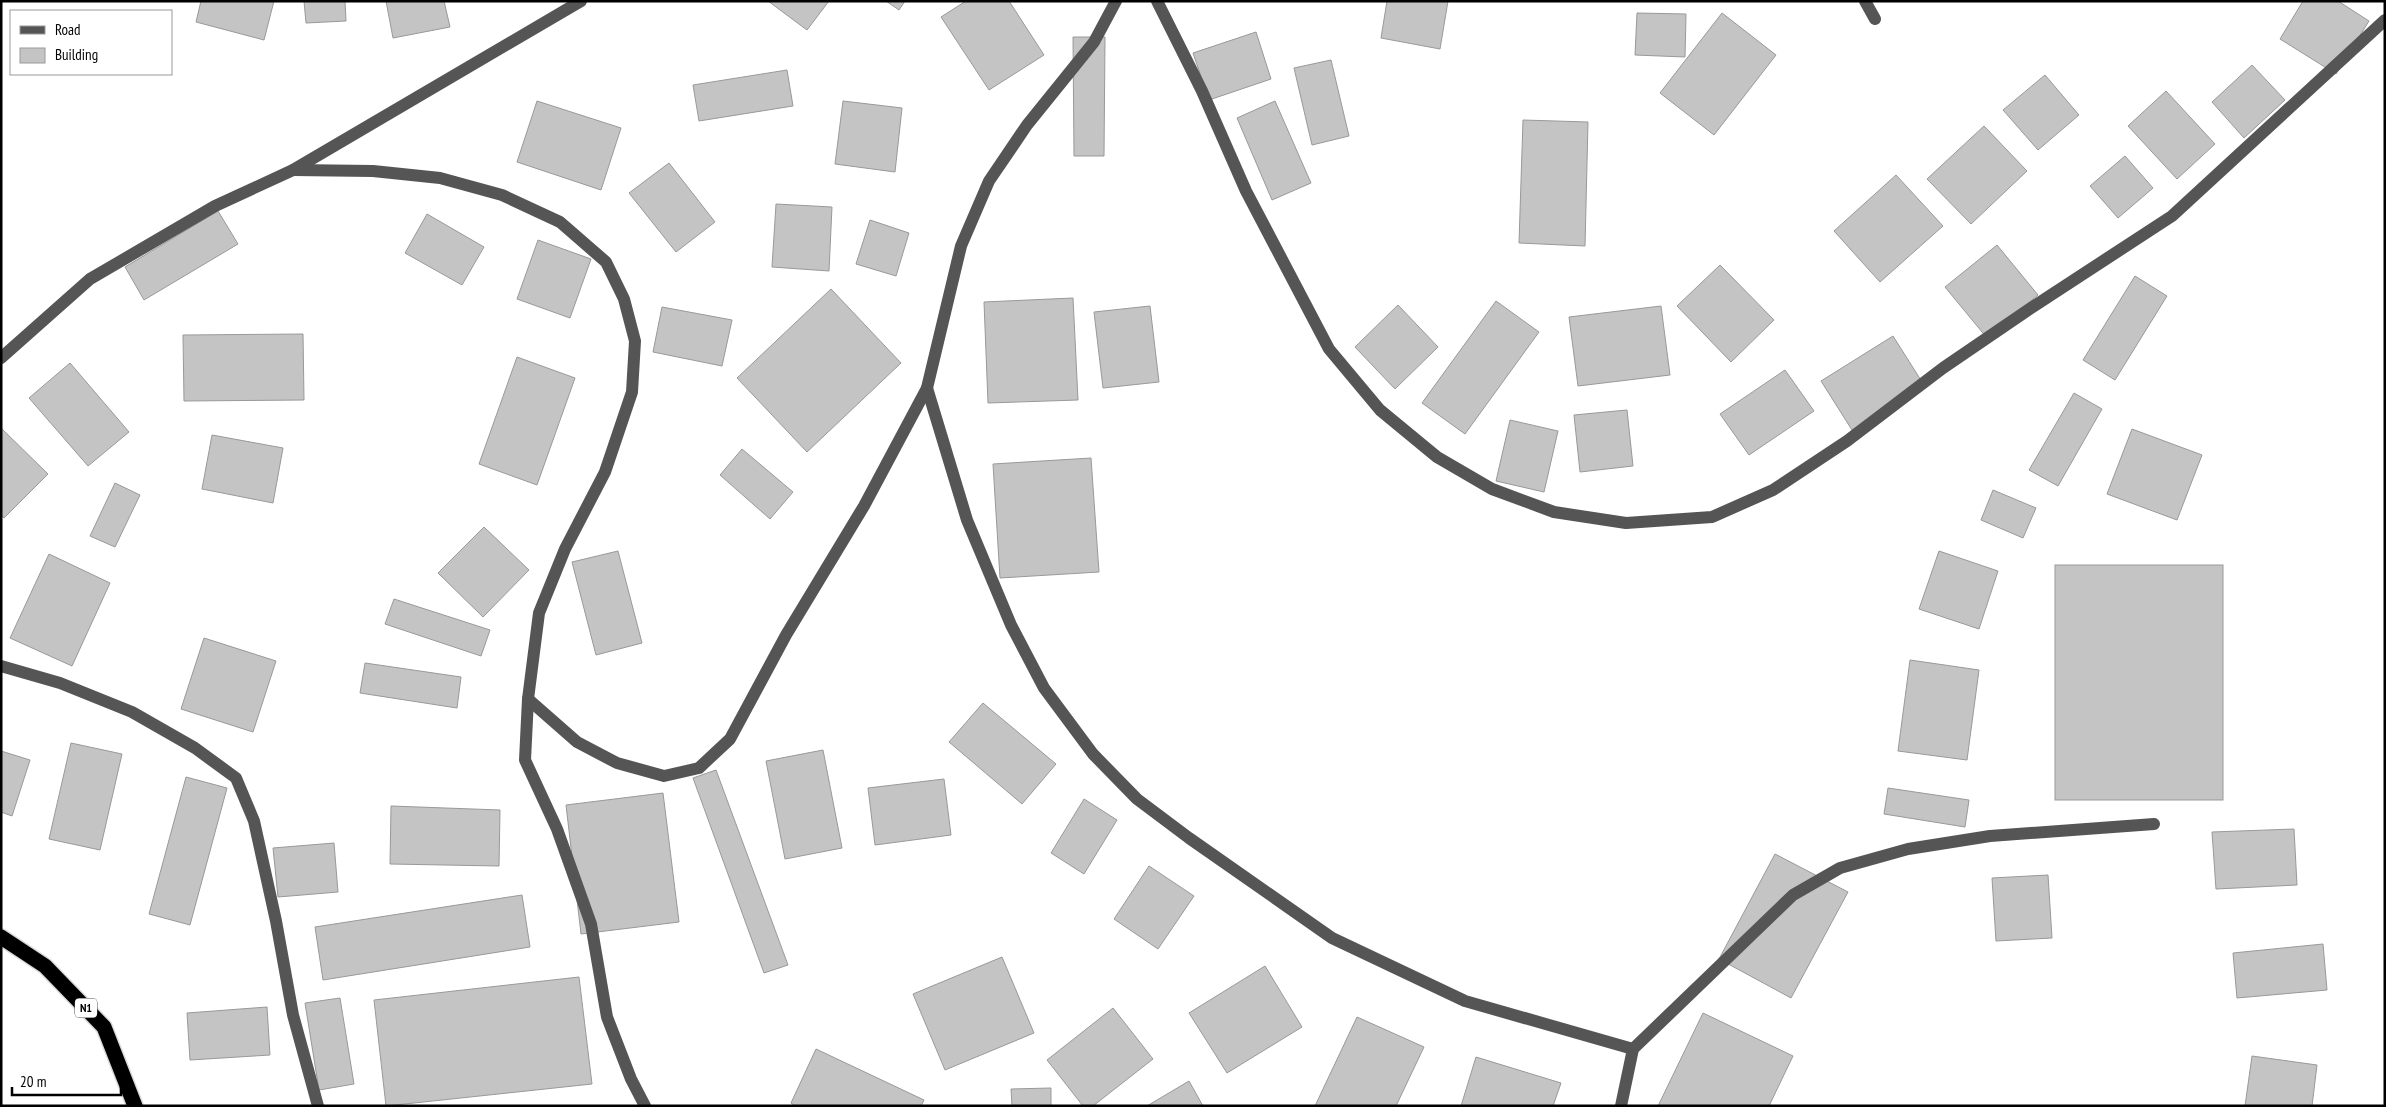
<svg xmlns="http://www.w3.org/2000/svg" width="2386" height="1107" viewBox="0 0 2386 1107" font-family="'PT Sans Narrow',sans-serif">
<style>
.building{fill:#c4c4c4;stroke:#999}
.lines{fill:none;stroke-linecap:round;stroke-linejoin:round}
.highway-casing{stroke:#dbdbdb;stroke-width:18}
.minor{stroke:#555;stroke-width:12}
.highway{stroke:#000;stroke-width:15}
.labels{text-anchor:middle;stroke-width:4;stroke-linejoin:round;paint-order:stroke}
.shield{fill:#fff;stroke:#4c4c4c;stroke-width:1}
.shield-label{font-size:12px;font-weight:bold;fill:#000}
</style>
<rect width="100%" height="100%" fill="#fff"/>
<g class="building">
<path d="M201 1H274L264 40 196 22Z"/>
<path d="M304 1H345L346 21 306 23Z"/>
<path d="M386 1H444L450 27 393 38Z"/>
<path d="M768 1H829L807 30Z"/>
<path d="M886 1H905L899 10Z"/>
<path d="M966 1H1009L1044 55 989 90 941 17Z"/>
<path d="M1387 1H1448L1440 49 1381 38Z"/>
<path d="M2303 1H2338L2369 21 2336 74 2280 39Z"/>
<path d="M1637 13 1686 14 1685 57 1635 55Z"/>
<path d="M1722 13 1776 55 1714 135 1660 93Z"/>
<path d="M1256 32 1271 79 1209 100 1193 53Z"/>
<path d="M1073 37H1105L1104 156H1074Z"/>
<path d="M1331 60 1349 136 1312 145 1294 68Z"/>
<path d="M2252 65 2285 100 2244 138 2212 102Z"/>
<path d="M787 70 793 106 699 121 693 85Z"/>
<path d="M2045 75 2079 115 2038 150 2003 110Z"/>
<path d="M2166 91 2215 144 2177 179 2128 126Z"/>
<path d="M537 101 621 128 601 190 517 162Z"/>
<path d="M843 101 902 108 895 172 835 164Z"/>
<path d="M1275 101 1311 183 1272 200 1237 118Z"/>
<path d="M1523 120 1588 122 1585 246 1519 243Z"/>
<path d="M1984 126 2027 171 1971 224 1927 179Z"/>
<path d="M2125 156 2153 188 2118 218 2090 186Z"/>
<path d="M669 163 715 222 676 252 629 193Z"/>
<path d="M1896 175 1943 226 1880 282 1834 231Z"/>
<path d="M776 204 832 207 829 271 772 267Z"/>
<path d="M218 211 238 244 144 300 125 267Z"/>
<path d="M427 214 484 247 462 285 405 253Z"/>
<path d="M870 220 909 233 896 276 856 264Z"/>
<path d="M538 240 591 259 570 318 517 299Z"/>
<path d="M1997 245 2038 295 1987 338 1945 287Z"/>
<path d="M1720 265 1774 320 1731 362 1677 306Z"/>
<path d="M2135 276 2167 296 2115 380 2083 360Z"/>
<path d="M831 289 901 363 807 452 737 378Z"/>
<path d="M1073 298 1078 400 988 403 984 302Z"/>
<path d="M1496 301 1539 332 1465 434 1422 403Z"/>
<path d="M1398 305 1438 347 1395 389 1355 347Z"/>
<path d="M1150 306 1159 382 1103 388 1094 312Z"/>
<path d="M1661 306 1670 375 1578 386 1569 317Z"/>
<path d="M662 307 732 320 722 366 653 352Z"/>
<path d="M303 334 304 400 184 401 183 335Z"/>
<path d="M1893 336 1924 385 1852 430 1821 381Z"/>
<path d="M517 357 575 378 537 485 479 464Z"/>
<path d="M70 363 129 432 88 466 29 398Z"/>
<path d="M1785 370 1814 411 1749 455 1720 414Z"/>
<path d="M2074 393 2102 409 2058 486 2029 470Z"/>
<path d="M1627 410 1633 466 1580 472 1574 415Z"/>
<path d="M1510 420 1558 431 1544 492 1496 481Z"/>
<path d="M1 428 48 474 4 518 1 515Z"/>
<path d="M2132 429 2202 455 2177 520 2107 494Z"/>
<path d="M212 435 283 448 273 503 202 489Z"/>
<path d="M742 449 793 492 770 519 720 475Z"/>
<path d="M1091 458 1099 572 1000 578 993 464Z"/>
<path d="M115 483 140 495 115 547 90 536Z"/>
<path d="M1993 490 2036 508 2023 538 1981 520Z"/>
<path d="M484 527 529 570 483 617 438 573Z"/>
<path d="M618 551 642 643 596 655 572 562Z"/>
<path d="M1939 551 1998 571 1979 629 1919 609Z"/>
<path d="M49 554 110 583 72 666 10 638Z"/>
<rect x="2055" y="565" width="168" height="235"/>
<path d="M394 599 490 630 481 656 385 624Z"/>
<path d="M204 638 276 661 253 732 181 709Z"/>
<path d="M1910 660 1979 670 1967 760 1898 751Z"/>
<path d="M365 663 461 677 457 708 360 693Z"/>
<path d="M983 703 1056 764 1022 804 949 742Z"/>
<path d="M71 743 122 754 100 850 49 839Z"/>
<path d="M823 750 842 848 785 859 766 761Z"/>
<path d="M1 751 30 760 12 816 1 812Z"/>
<path d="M716 770 788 965 764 973 693 778Z"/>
<path d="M186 777 227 788 190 925 149 914Z"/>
<path d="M944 779 951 835 875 845 868 788Z"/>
<path d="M1888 788 1969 800 1965 827 1884 814Z"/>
<path d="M663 793 679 922 581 934 566 805Z"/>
<path d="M1084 799 1117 820 1084 874 1051 853Z"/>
<path d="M391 806 500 810 499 866 390 864Z"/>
<path d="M2294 829 2297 885 2216 889 2212 832Z"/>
<path d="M334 843 338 892 278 897 273 848Z"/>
<path d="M1775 854 1848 892 1791 998 1719 959Z"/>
<path d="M1149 866 1194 896 1158 949 1114 919Z"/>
<path d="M2048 875 2052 938 1996 941 1992 878Z"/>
<path d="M522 895 530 947 323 980 315 927Z"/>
<path d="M2323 944 2327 990 2237 998 2233 953Z"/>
<path d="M1002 957 1034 1033 945 1070 913 994Z"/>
<path d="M1265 966 1302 1027 1227 1073 1189 1013Z"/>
<path d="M579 977 592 1084 386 1106 374 1000Z"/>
<path d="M340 998 354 1084 319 1090 305 1003Z"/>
<path d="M267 1007 270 1055 190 1060 187 1013Z"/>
<path d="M1113 1008 1153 1059 1093 1106H1083L1047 1060Z"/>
<path d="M1703 1013 1793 1056 1769 1106H1658Z"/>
<path d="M1357 1017 1424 1047 1396 1106H1315Z"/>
<path d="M816 1049 924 1100 921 1106H795L791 1103Z"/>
<path d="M2252 1056 2317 1065 2312 1106H2245Z"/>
<path d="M1476 1057 1561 1083 1553 1106H1461Z"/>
<path d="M1189 1081 1203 1106H1147Z"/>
<path d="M1051 1088V1106H1012L1011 1089Z"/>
</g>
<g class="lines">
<g class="highway-casing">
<path id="highway" d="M1 937 45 966 104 1027 135 1106"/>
</g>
<g class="minor">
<path d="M1157 1 1202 91 1246 191 1329 349 1380 410 1437 457 1492 489 1554 512 1626 523 1712 517 1773 490 1847 441 1943 368 2031 308 2172 216 2385 20"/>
<path d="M1865 1 1875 19"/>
<path d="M293 170 373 171 440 178 502 195 560 222 606 262 624 299 635 341 632 392 605 472 565 549 539 613 528 699 525 760 557 829 591 924 607 1017 631 1079 645 1106"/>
<path d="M1 358 90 279 215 206 293 170 581 1"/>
<path d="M927 388 967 520 1011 625 1044 688 1093 754 1137 799 1189 838 1332 938 1465 1001 1633 1049"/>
<path d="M1 666 60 683 132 712 195 748 236 778 254 821 276 921 293 1015 318 1106"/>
<path d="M528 699 577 742 617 763 664 776 699 768 730 739 786 635 864 506 927 388 961 246 989 181 1027 125 1094 42 1116 1"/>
<path d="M1621 1106 1633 1049 1793 895 1840 868 1908 849 1990 836 2154 824"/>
</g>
<use href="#highway" class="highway"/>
</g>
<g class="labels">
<rect class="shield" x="75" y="998.5" width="22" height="19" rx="4"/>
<g class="shield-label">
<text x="86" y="1012">N1</text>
</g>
</g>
<rect width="2386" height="1107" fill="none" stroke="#000000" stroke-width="5"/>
<rect x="10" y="10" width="162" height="65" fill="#ffffff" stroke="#999999"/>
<rect x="20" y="26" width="25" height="8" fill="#555555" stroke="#999999"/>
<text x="55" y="35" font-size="15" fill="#000000">Road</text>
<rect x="20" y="48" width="25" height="15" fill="#c4c4c4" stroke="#999999"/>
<text x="55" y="60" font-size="15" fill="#000000">Building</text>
<path d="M12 1087v8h109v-8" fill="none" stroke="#000000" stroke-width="2.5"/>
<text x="20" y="1087" font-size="15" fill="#000000" stroke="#ffffff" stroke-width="4" paint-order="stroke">20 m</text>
</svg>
